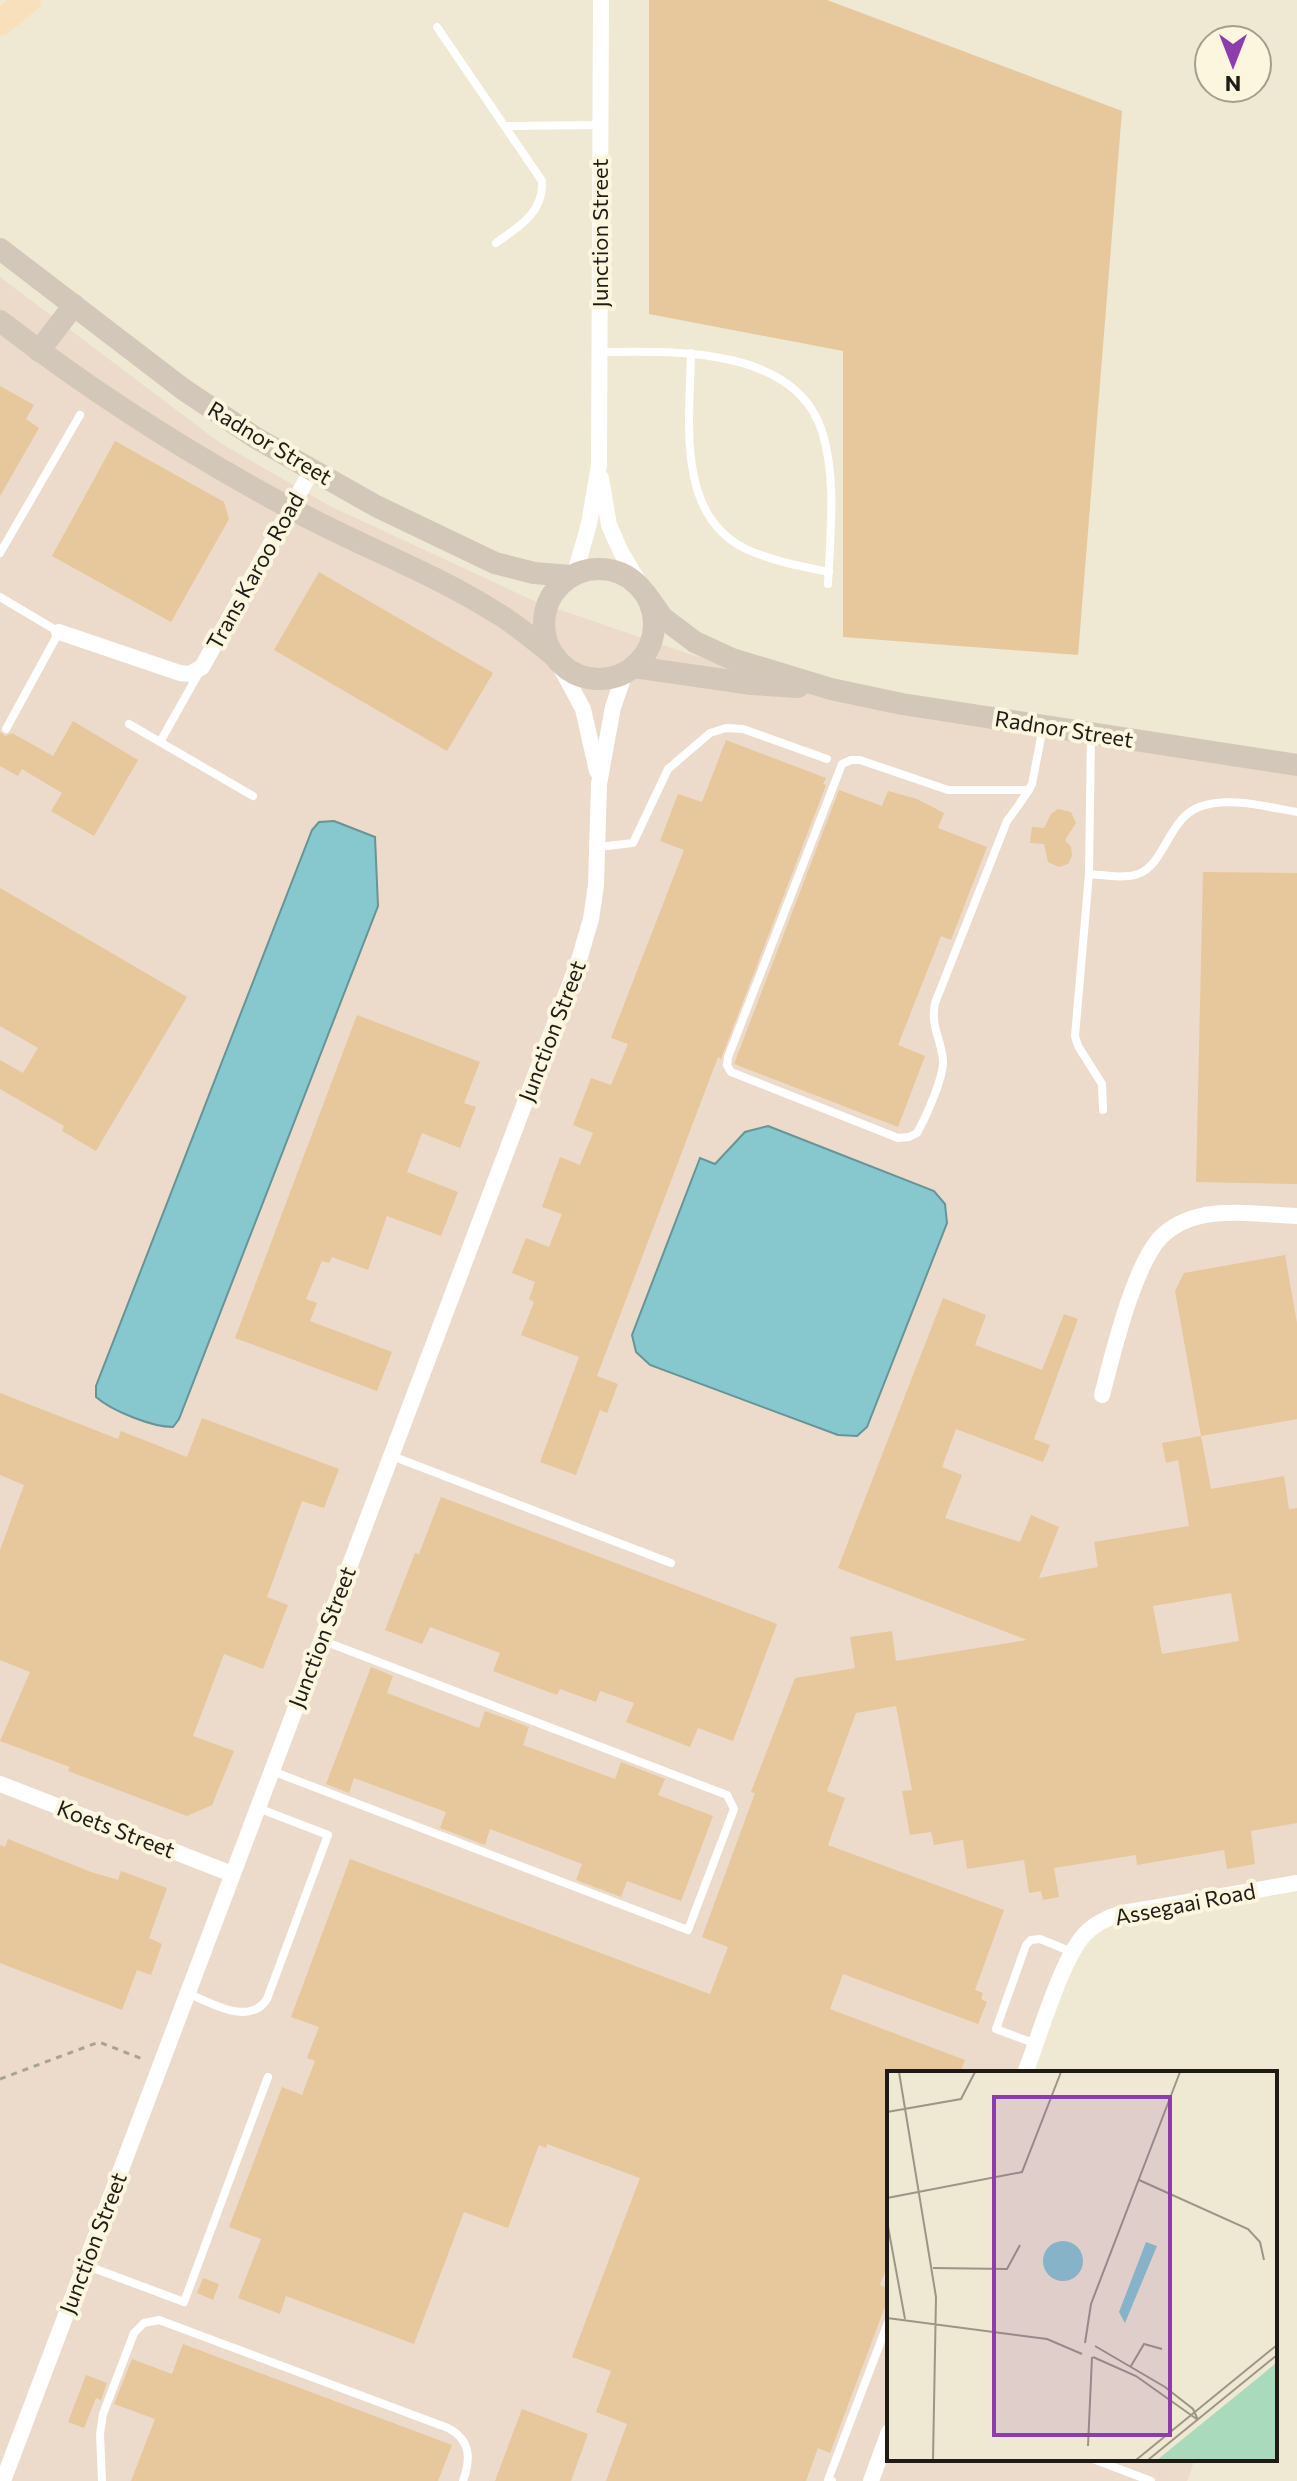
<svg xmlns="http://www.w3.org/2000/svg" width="1297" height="2481" viewBox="0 0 1297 2481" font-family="Commissioner,sans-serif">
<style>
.industrial{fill:#ecdbca}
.water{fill:#86c8ce;stroke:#679496;stroke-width:2}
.building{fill:#e7c79c;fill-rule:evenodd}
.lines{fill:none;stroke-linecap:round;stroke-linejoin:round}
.path{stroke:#a8a391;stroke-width:3;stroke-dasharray:6 6;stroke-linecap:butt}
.lane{stroke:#fff;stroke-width:8}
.street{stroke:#fff;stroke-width:16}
.secondary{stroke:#d2c7b8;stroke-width:22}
.primary{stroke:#f9e0bc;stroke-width:26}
.labels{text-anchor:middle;stroke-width:8;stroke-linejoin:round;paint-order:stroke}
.street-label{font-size:22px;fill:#1e1c14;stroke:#fcf6df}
.inset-road{fill:none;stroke:#9b9686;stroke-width:2}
.view{fill:#8c3cab;fill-opacity:0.15;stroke:#8c3cab;stroke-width:4}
.inset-edge{fill:none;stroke:#1e1c14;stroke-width:4}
</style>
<rect width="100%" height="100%" fill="#efe8d2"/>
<path class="industrial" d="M0 277 220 443 330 506 534 601 692 655 832 691 1297 763V1881L1124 1911 1087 1930 1024 2073H889V2459H1195L1187 2481H0Z"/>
<g class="water">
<path d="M334 821 375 837 378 906 179 1419 173 1427C152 1427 112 1411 96 1397V1386L312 830 319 822Z"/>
<path d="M768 1126 934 1191 945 1204 947 1223 867 1427 857 1436 838 1435 650 1365 636 1352 632 1335 700 1158 715 1164 745 1132Z"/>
</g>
<g class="building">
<path d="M649 0H827L1122 111 1078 655 843 637V351L649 314Z"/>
<path d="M0 386 34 405 26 419 39 428 0 496Z"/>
<path d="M115 441 224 502 229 519 171 622 52 556Z"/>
<path d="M319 572 493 673 447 751 274 650Z"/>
<path d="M73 721 138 760 94 836 51 811 62 793 22 769 18 776 0 766V732L5 736 12 733 53 756Z"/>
<path d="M726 740 826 778 823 784 826 785 721 1059 718 1057 597 1376 618 1384 607 1413 600 1410 576 1475 540 1462 579 1357 521 1335 534 1302 529 1299 535 1282 512 1273 526 1238 549 1247 562 1214 542 1207 560 1157 580 1165 593 1133 573 1125 591 1078 611 1085 628 1044 611 1038 684 850 660 841 678 794 702 802Z"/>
<path d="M839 790 882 806 888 791 917 799 944 813 938 828 987 847 951 940 941 936 898 1045 925 1056 898 1127 734 1064Z"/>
<path d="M1058 809 1071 812 1076 823 1065 840 1071 847 1072 856 1068 864 1059 867 1048 862 1044 844 1030 843 1032 827 1044 828 1051 814Z"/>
<path d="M1203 872 1297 873V1184L1196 1182Z"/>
<path d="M0 888 187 997 96 1151 62 1131 64 1126 0 1089V1060L23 1073 38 1048 0 1026Z"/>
<path d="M357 1015 480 1062 464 1103 476 1107 460 1148 422 1133 407 1172 458 1192 441 1236 387 1216 368 1270 332 1257 329 1263 322 1261 306 1299 317 1303 310 1321 392 1352 377 1391 235 1338Z"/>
<path d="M1285 1255 1297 1323V1419L1201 1436 1175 1291 1184 1273Z"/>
<path d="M943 1298 986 1315 975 1345 1042 1370 1064 1314 1078 1319 1034 1439 1050 1445 1043 1462 956 1429 942 1467 962 1475 945 1518 1020 1542 1031 1515 1059 1527 1039 1578 1098 1567 1094 1542 1189 1526 1178 1460 1166 1463 1162 1443 1201 1436 1211 1489 1284 1476 1289 1509 1297 1508V1823L1251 1831 1255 1864 1227 1869 1224 1850 1137 1865 1136 1855 1054 1868 1059 1897 1043 1900 1041 1891 1029 1893 1024 1860 967 1869 963 1840 934 1845 931 1832 910 1835 902 1791 912 1790 896 1706 856 1713 827 1791 845 1798 828 1845 1004 1910 975 1990 983 1993 981 1999 987 2002 978 2024 843 1974 830 2009 965 2060 960 2073H889V2261L880 2285 889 2289V2296L830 2453 818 2448 806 2481H606L627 2424 596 2412 611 2371 572 2357 640 2178 547 2144 546 2148 539 2145 508 2228 464 2212 414 2344 286 2296 280 2314 238 2298 261 2239 229 2227 282 2087 302 2095 315 2061 307 2058 319 2027 291 2017 350 1859 710 1994 728 1947 702 1937 755 1793 751 1792 795 1678 855 1668 850 1637 892 1631 896 1661 1027 1640 838 1568ZM1231 1593 1239 1641 1162 1654 1153 1606Z"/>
<path d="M0 1393 118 1439 121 1431 187 1457 202 1418 339 1469 324 1508 302 1501 267 1597 288 1605 263 1669 224 1654 193 1736 234 1751 212 1805 187 1816 68 1771 70 1767 0 1741 30 1672 0 1660V1550L24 1485 0 1475Z"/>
<path d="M441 1497 777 1624 733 1741 698 1728 690 1747 626 1722 634 1703 600 1691 596 1702 560 1689 557 1695 493 1671 500 1653 430 1627 422 1644 385 1630 415 1553 419 1554Z"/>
<path d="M371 1667 393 1676 387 1693 479 1728 485 1711 529 1727 523 1745 615 1779 621 1762 665 1779 658 1795 713 1816 681 1901 627 1881 621 1897 576 1880 582 1864 490 1829 485 1845 440 1828 446 1812 354 1778 349 1793 326 1784Z"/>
<path d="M8 1839 91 1872 118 1880 121 1871 167 1888 149 1938 162 1944 151 1975 137 1970 122 2010 0 1963V1845L5 1847Z"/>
<path d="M203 2278 219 2284 213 2300 197 2293Z"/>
<path d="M183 2344 452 2445 438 2481H131L155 2419 114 2404 132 2359 172 2374Z"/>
<path d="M86 2375 107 2383 101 2400 96 2398 84 2428 68 2422Z"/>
<path d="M522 2409 588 2434 571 2481H495Z"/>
</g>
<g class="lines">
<path class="path" d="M0 2079 99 2042 145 2060"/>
<g class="lane">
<path d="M437 27 542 181C544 213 518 227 496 243"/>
<path d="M505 126 600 125"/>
<path d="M600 352C672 351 794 346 822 431 837 479 830 535 828 584"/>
<path d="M691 353C690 418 675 515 746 549 772 561 801 566 829 572"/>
<path d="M0 553 80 415"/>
<path d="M0 597 59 632 6 729"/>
<path d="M129 724 253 796"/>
<path d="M1091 734 1089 874 1075 1036 1078 1046 1102 1084 1103 1110"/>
<path d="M160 742 200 671"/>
<path d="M1029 790H948L860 760H851L842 764 728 1057 727 1065 731 1072 898 1138 909 1137 917 1133C926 1117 944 1077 943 1060 941 1039 930 1025 935 1003L1007 821C1016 809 1025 797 1032 784L1043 727"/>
<path d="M598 847 633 843 668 769 710 733 726 728 743 729 827 759"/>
<path d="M1089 874C1104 875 1124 879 1138 874 1164 866 1168 819 1199 807 1229 796 1266 807 1297 812"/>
<path d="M392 1456 671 1563"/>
<path d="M272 1771 688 1930 734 1809 727 1795 321 1640"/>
<path d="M187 1993C210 2002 249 2027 267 1999L328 1835 258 1808"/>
<path d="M1036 2044 996 2029 1026 1945 1031 1940 1040 1939 1072 1952"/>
<path d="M85 2265 184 2302 268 2077"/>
<path d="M1093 2459 1151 2481"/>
<path d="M102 2481 100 2434 103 2414 134 2333 144 2323 159 2320 448 2428C471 2440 471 2459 463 2481"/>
<path d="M832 2481 828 2480 889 2320"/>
</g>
<g class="street">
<path d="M601 478 609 525 621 552 643 589"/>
<path d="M575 573 589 524 599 465 601 0"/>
<path d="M59 632 180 673 190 674 202 667 312 470"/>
<path d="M556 659 583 709 597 771"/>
<path d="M1102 1395C1112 1357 1134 1263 1162 1236 1173 1225 1190 1218 1205 1215 1235 1210 1267 1215 1297 1216"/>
<path d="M0 1784 232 1874"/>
<path d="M1025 2073C1039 2038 1061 1959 1085 1934 1095 1923 1109 1917 1123 1913L1297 1883"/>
<path d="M3 2481 579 960 591 919 596 885 599 784 613 707 625 673"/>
<path d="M871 2481 889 2432"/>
</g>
<g class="secondary">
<path d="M0 249 183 389 256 438 376 506 495 563 534 573 571 576"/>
<path d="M0 321C91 391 189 454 290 508 357 545 430 571 495 612 516 624 534 640 553 655"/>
<path d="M39 351 74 305"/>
<circle cx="599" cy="624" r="55"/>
<path d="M646 594 663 618 695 642 732 659 831 689 902 704 1297 765"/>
<path d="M634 667 752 684 798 687"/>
</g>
<path class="primary" d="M0 23 28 0"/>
</g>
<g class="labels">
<g class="street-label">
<text transform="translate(600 233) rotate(-90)" y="8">Junction Street</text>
<text transform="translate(270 443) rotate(31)" y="8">Radnor Street</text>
<text transform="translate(255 571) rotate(-61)" y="8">Trans Karoo Road</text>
<text transform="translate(1064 729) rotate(9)" y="8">Radnor Street</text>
<text transform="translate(552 1031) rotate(-69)" y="8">Junction Street</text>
<text transform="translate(322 1637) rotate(-69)" y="8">Junction Street</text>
<text transform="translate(116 1829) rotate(21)" y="8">Koets Street</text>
<text transform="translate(1185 1904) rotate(-11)" y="8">Assegaai Road</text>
<text transform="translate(93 2243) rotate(-69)" y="8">Junction Street</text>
</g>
</g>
<g transform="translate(887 2071)">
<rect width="390" height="390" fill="#efe8d2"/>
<path d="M390 291V389H270L371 307Z" fill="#a9dabb"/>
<path d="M156 190a20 20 0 1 1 40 0a20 20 0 1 1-40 0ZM259 171 270 175 238 252 232 241Z" fill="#86c8ce"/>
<path class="inset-road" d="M12 1 49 226 46 389M0 41 74 28 88 1M252 109 361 158 373 171 377 189M0 127 135 101 174 1M0 150 18 248M46 197 120 198 133 174M0 247 160 268 195 283M198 272 204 233 293 1M208 275 278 316 306 338 311 349M206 286 249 305 311 349M244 295 257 273 275 278M201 375 205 286M249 389 390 274M261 389 390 284"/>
<path class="view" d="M107 26H283V364H107Z"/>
<rect width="390" height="390" class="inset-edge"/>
</g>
<g transform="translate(1233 64) rotate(180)"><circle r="38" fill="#fcf6df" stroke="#a39f8e" stroke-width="2"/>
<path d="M0-6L14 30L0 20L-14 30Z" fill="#8c3cab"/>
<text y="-12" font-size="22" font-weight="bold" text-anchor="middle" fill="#1e1c14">N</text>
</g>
</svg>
